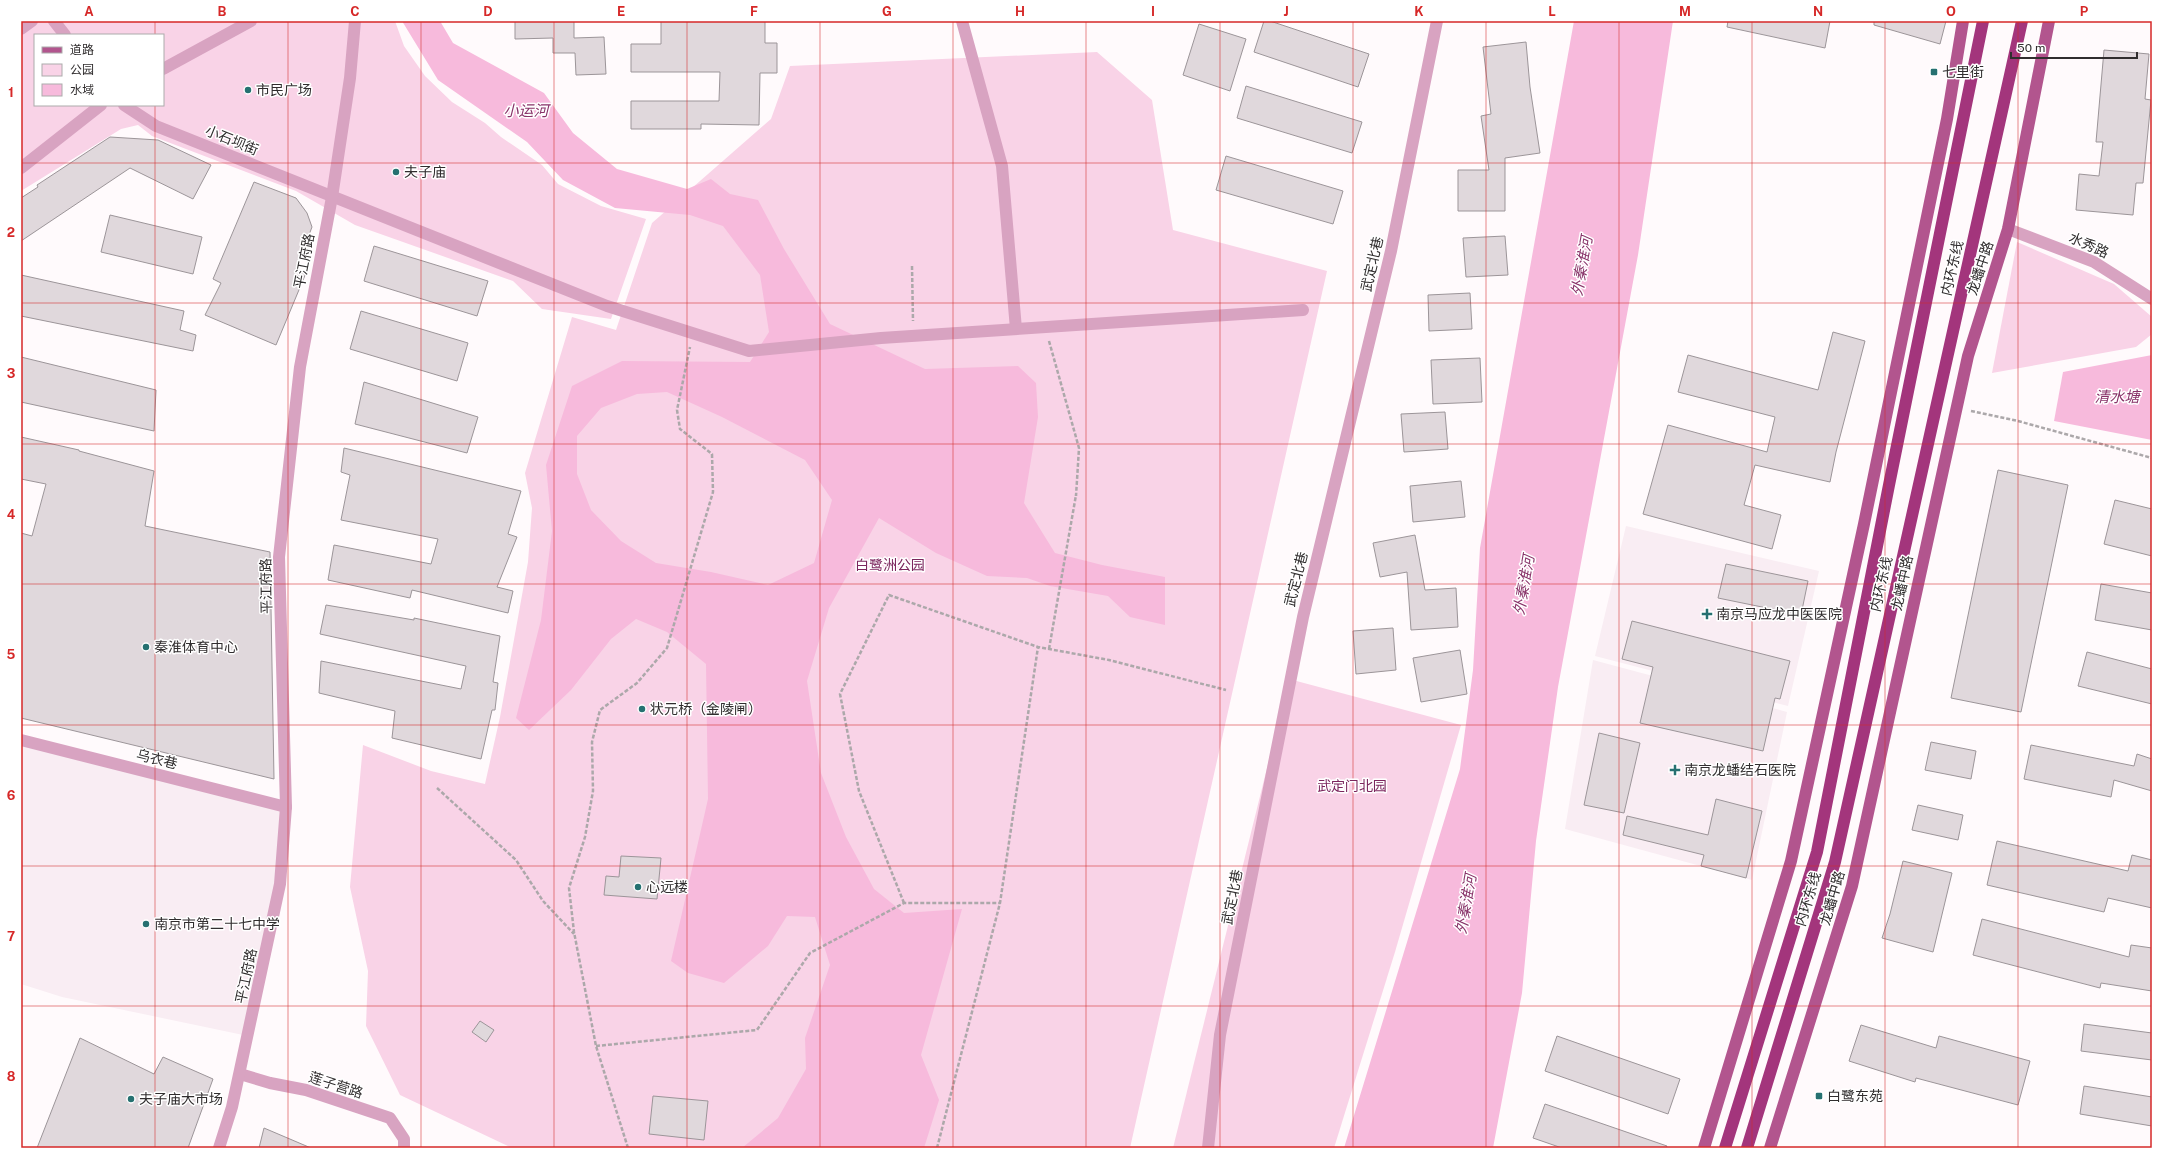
<svg xmlns="http://www.w3.org/2000/svg" width="2173" height="1169" viewBox="0 0 2173 1169" font-family="'Public Sans','Noto Sans SC',sans-serif">
<style>
.built{fill:#f9edf3}
.green{fill:#f9d3e7;fill-rule:evenodd}
.water{fill:#f7badc;fill-rule:evenodd}
.building{fill:#e0d8dc;stroke:#9c9599}
.lines{fill:none;stroke-linecap:round;stroke-linejoin:round}
.path{stroke:#aca8aa;stroke-width:2.5;stroke-dasharray:4 2;stroke-linecap:butt}
.minor{stroke:#d8a3c1;stroke-width:12}
.major{stroke:#b2558e;stroke-width:12}
.highway{stroke:#a3357c;stroke-width:12}
.grid{fill:none;stroke:#d62828;stroke-width:1;stroke-opacity:0.55}
.poi-dot{fill:#267171;stroke:#fff;stroke-width:1.5}
.labels{text-anchor:middle;stroke-width:3;stroke-linejoin:round;paint-order:stroke}
.poi-label{font-size:14px;fill:#302d2e;stroke:#fff;text-anchor:start}
.street-label{font-size:14px;fill:#302d2e;stroke:#fff}
.park-label{font-size:14px;fill:#7b255d;stroke:#fff}
.water-label{font-size:15px;font-style:italic;fill:#883369;stroke:#fff}
.neatline{fill:none;stroke:#d62828;stroke-width:1.5}
.grid-label{font-size:13px;text-anchor:middle;font-weight:bold;fill:#d62828}
</style>
<rect width="100%" height="100%" fill="#fffafc"/>
<g class="built">
<path d="M1626 526 1819 571 1788 706 1595 656Z"/>
<path d="M1593 660 1787 712 1752 880 1565 829Z"/>
<path d="M21 740 286 807 280 884 248 1036 62 997 21 984Z"/>
</g>
<g class="green">
<path d="M21 21H395L404 46 425 76 452 102 485 123 501 137 542 165 558 184 601 206 646 219 611 319 542 309 513 281 355 225 296 191 152 136 138 125 121 129 21 191ZM35 35H163V105H35Z"/>
<path d="M1097 52 1152 100 1173 230 1327 271 1130 1148H512L400 1095 366 1026 368 971 350 887 363 745 431 771 485 784 500 717 528 562 532 508 525 473 572 317 616 330 652 223 771 119 790 66Z"/>
<path d="M2017 242 2114 284 2152 317V334L2136 347 1992 373Z"/>
<path d="M1289 679 1461 725 1395 952 1334 1148H1173Z"/>
</g>
<g class="water">
<path d="M402 21H440L453 43 544 93 573 133 617 169 687 189 711 179 730 194 758 200 784 249 830 324 925 369 1018 366 1036 383 1038 417 1024 503 1055 553 1102 565 1165 577V625L1130 617 1108 596 1050 586 1027 578 987 576 936 553 879 518 829 608 807 681 821 773 846 837 874 889 904 913 962 909 921 1055 939 1100 924 1148H742L778 1118 806 1069 805 1038 830 965 815 917 787 916 768 946 724 983 688 973 671 961 708 799 706 664 667 632 636 619 611 639 571 690 529 730 516 718 541 620 552 531 546 465 572 386 622 361 750 362 769 332 760 275 723 226 690 215 615 208 563 180 527 142 438 80ZM667 392 722 417 805 460 832 500 814 563 768 585 711 572 656 563 621 541 591 510 577 474V436L601 408 637 394Z"/>
<path d="M1574 21H1673L1638 255 1558 687 1536 841 1522 993 1493 1148H1344L1460 769 1473 670 1480 548Z"/>
<path d="M2152 355V440L2054 421 2063 372Z"/>
</g>
<g class="building">
<path d="M515 21H574V38L604 37 606 74 576 75 575 53H553V38L515 39Z"/>
<path d="M661 21H765V43H777V73H760L759 125 701 124V129H631V101H719L720 72H631V44H661Z"/>
<path d="M1264 21H1270L1369 54 1358 87 1254 52Z"/>
<path d="M1728 21H1830L1825 48 1727 27Z"/>
<path d="M1874 21H1946L1940 44 1874 25Z"/>
<path d="M1199 24 1246 39 1230 91 1183 75Z"/>
<path d="M1526 42 1530 87 1540 153 1505 158V211H1458V170H1489L1481 116 1491 114 1483 47Z"/>
<path d="M2104 50 2149 54 2145 99 2151 100 2143 183H2136L2133 215 2076 210 2079 174 2099 176 2103 142H2096Z"/>
<path d="M1246 86 1362 122 1352 153 1237 118Z"/>
<path d="M110 137 158 140 211 165 193 199 130 168 21 241V198L38 187 37 185Z"/>
<path d="M1226 156 1343 191 1333 224 1216 190Z"/>
<path d="M254 182 296 198 307 213 312 227 296 269 306 273 276 345 205 315 221 283 213 279Z"/>
<path d="M110 215 202 237 193 274 101 252Z"/>
<path d="M1505 236 1508 275 1466 277 1463 238Z"/>
<path d="M374 246 488 281 477 316 364 281Z"/>
<path d="M21 275 184 311 180 330 196 335 193 351 21 316Z"/>
<path d="M1470 293 1472 329 1429 331 1428 295Z"/>
<path d="M361 311 468 343 457 381 350 349Z"/>
<path d="M1833 332 1865 341 1836 452 1830 482 1755 465 1744 505 1781 515 1772 549 1643 514 1668 425 1767 452 1775 417 1678 392 1688 355 1818 390Z"/>
<path d="M21 357 156 390 154 431 21 402Z"/>
<path d="M1480 358 1482 402 1433 404 1431 360Z"/>
<path d="M364 382 478 417 467 453 355 424Z"/>
<path d="M1445 412 1448 449 1404 452 1401 414Z"/>
<path d="M21 437 79 450V451L154 471 145 526 270 552 274 779 21 718V533L32 536 46 484 21 479Z"/>
<path d="M344 448 521 491 508 534 517 537 497 587 513 591 508 613 412 590 410 598 328 580 334 545 431 564 438 539 341 520 350 475 341 472Z"/>
<path d="M1998 470 2068 485 2021 712 1951 698Z"/>
<path d="M1461 481 1465 517 1413 522 1410 486Z"/>
<path d="M2115 500 2152 509V556L2104 544Z"/>
<path d="M1415 535 1425 590 1456 588 1458 627 1411 630 1407 572 1380 577 1373 543Z"/>
<path d="M1726 564 1808 581 1801 615 1718 598Z"/>
<path d="M2101 584 2152 593V630L2095 620Z"/>
<path d="M326 605 414 620V618L500 636 493 682 498 683 495 710H492L481 759 392 738 395 711 319 693 321 661 461 689 466 666 320 634Z"/>
<path d="M1632 621 1790 661 1780 699 1775 698 1763 751 1640 723 1653 667 1622 659Z"/>
<path d="M1393 628 1396 670 1356 674 1353 631Z"/>
<path d="M1460 650 1467 694 1421 702 1413 658Z"/>
<path d="M2087 652 2152 669V704L2078 686Z"/>
<path d="M1599 733 1640 743 1624 813 1584 805Z"/>
<path d="M1931 742 1976 751 1971 779 1925 770Z"/>
<path d="M2031 745 2134 766 2137 754 2152 759V791L2114 780 2111 797 2024 779Z"/>
<path d="M1716 799 1762 811 1746 878 1701 866 1704 855 1623 835 1627 816 1708 835Z"/>
<path d="M1918 805 1963 815 1958 840 1912 830Z"/>
<path d="M1997 841 2128 871 2132 855 2152 860V908L2108 898 2104 912 1987 885Z"/>
<path d="M621 856 661 858 657 899 604 895 606 876 619 877Z"/>
<path d="M1903 861 1952 873 1933 952 1882 938 1890 914Z"/>
<path d="M1982 919 2129 957 2131 945 2152 948V991L2101 983 2100 988 1973 955Z"/>
<path d="M480 1021 494 1030 486 1042 472 1032Z"/>
<path d="M2084 1024 2152 1033V1060L2081 1051Z"/>
<path d="M1861 1025 1936 1048 1939 1036 2030 1061 2018 1105 1916 1078 1915 1082 1849 1061Z"/>
<path d="M1557 1036 1680 1079 1668 1114 1545 1071Z"/>
<path d="M80 1038 154 1074 163 1057 213 1079 188 1148H37Z"/>
<path d="M2084 1086 2152 1097V1126L2080 1114Z"/>
<path d="M653 1096 708 1101 704 1140 649 1134Z"/>
<path d="M1545 1104 1667 1146 1666 1148H1562L1533 1138Z"/>
<path d="M264 1128 311 1148H259Z"/>
</g>
<g class="lines">
<g class="path">
<path d="M912 266 913 321"/>
<path d="M1049 341 1079 448 1076 496"/>
<path d="M1971 411 2018 421 2152 458"/>
<path d="M1049 649 1076 495"/>
<path d="M437 788 516 860 543 901 574 934"/>
<path d="M904 903 859 791 840 694 889 595 1038 647 1109 660 1226 690"/>
<path d="M596 1046 757 1030 810 953 904 903H1000"/>
<path d="M628 1148 596 1046 574 932 569 888 585 837 593 791 592 742 600 710 637 683 667 648 713 492 712 454 680 429 677 410 690 347"/>
<path d="M937 1148 1000 903 1038 647"/>
</g>
<g class="minor">
<path d="M54 21 65 35"/>
<path d="M962 21 1002 166 1016 329"/>
<path d="M21 29 32 21"/>
<path d="M163 69 251 21"/>
<path d="M124 105 156 126 607 306 749 351 881 338 1303 310"/>
<path d="M21 168 101 105"/>
<path d="M2008 229 2094 262 2152 299"/>
<path d="M21 740 286 807"/>
<path d="M240 1074 270 1083 306 1090 390 1118 404 1139V1148"/>
<path d="M219 1148 232 1107 280 884 286 807 279 557 300 367 332 197 350 78 355 21"/>
<path d="M1208 1148 1220 1035 1303 617 1391 251 1437 21"/>
</g>
<g class="major">
<path d="M1704 1148 1791 861 1864 524 1947 119 1963 21"/>
<path d="M1770 1148 1852 886 1968 356 2008 229 2049 21"/>
</g>
<g class="highway">
<path d="M1725 1148 1817 852 1889 485 1983 21"/>
<path d="M1747 1148 1835 862 2022 21"/>
</g>
</g>
<path class="grid" d="M155 21V35M288 21V1148M421 21V1148M554 21V1148M687 21V1148M820 21V1148M953 21V1148M1086 21V1148M1220 21V1148M1353 21V1148M1486 21V1148M1619 21V1148M1752 21V1148M1885 21V1148M2018 21V1148M155 105V1148M21 163H2152M21 303H2152M21 444H2152M21 584H2152M21 725H2152M21 866H2152M21 1006H2152"/>
<g class="poi-dot">
<rect x="1930" y="68" width="8" height="8" rx="2"/>
<circle cx="248" cy="90" r="4"/>
<circle cx="396" cy="172" r="4"/>
<path d="M1705 608h4v4h4v4h-4v4h-4v-4h-4v-4h4z"/>
<circle cx="146" cy="647" r="4"/>
<circle cx="642" cy="709" r="4"/>
<path d="M1673 764h4v4h4v4h-4v4h-4v-4h-4v-4h4z"/>
<circle cx="638" cy="887" r="4"/>
<circle cx="146" cy="924" r="4"/>
<rect x="1815" y="1092" width="8" height="8" rx="2"/>
<circle cx="131" cy="1099" r="4"/>
</g>
<g class="labels">
<g class="poi-label">
<text x="1942" y="77">七里街</text>
<text x="256" y="95">市民广场</text>
<text x="404" y="177">夫子庙</text>
<text x="1716" y="619">南京马应龙中医医院</text>
<text x="154" y="652">秦淮体育中心</text>
<text x="650" y="714">状元桥（金陵闸）</text>
<text x="1684" y="775">南京龙蟠结石医院</text>
<text x="646" y="892">心远楼</text>
<text x="154" y="929">南京市第二十七中学</text>
<text x="1827" y="1101">白鹭东苑</text>
<text x="139" y="1104">夫子庙大市场</text>
</g>
<g class="street-label">
<text transform="translate(232 140) rotate(22)" y="5">小石坝街</text>
<text transform="translate(2089 245) rotate(24)" y="5">水秀路</text>
<text transform="translate(304 261) rotate(-79)" y="5">平江府路</text>
<text transform="translate(1372 264) rotate(-77)" y="5">武定北巷</text>
<text transform="translate(1952 268) rotate(-77)" y="5">内环东线</text>
<text transform="translate(1980 268) rotate(-72)" y="5">龙蟠中路</text>
<text transform="translate(1296 579) rotate(-76)" y="5">武定北巷</text>
<text transform="translate(1902 583) rotate(-78)" y="5">龙蟠中路</text>
<text transform="translate(1881 584) rotate(-77)" y="5">内环东线</text>
<text transform="translate(266 586) rotate(-91)" y="5">平江府路</text>
<text transform="translate(157 759) rotate(14)" y="5">乌衣巷</text>
<text transform="translate(1232 897) rotate(-79)" y="5">武定北巷</text>
<text transform="translate(1832 898) rotate(-74)" y="5">龙蟠中路</text>
<text transform="translate(1808 899) rotate(-73)" y="5">内环东线</text>
<text transform="translate(246 976) rotate(-78)" y="5">平江府路</text>
<text transform="translate(336 1085) rotate(18)" y="5">莲子营路</text>
</g>
<g class="park-label">
<text x="890" y="570">白鹭洲公园</text>
<text x="1352" y="791">武定门北园</text>
</g>
<g class="water-label">
<text x="526" y="116">小运河</text>
<text transform="translate(1582 266) rotate(-80)" y="5">外秦淮河</text>
<text x="2117" y="402">清水塘</text>
<text transform="translate(1524 585) rotate(-80)" y="5">外秦淮河</text>
<text transform="translate(1466 904) rotate(-80)" y="5">外秦淮河</text>
</g>
</g>
<rect width="2173" height="1169" fill="none" stroke="#ffffff" stroke-width="44"/>
<rect x="34" y="34" width="130" height="72" fill="#ffffff" stroke="#acabab"/>
<rect x="42" y="47" width="20" height="6" fill="#b2558e" stroke="#acabab"/>
<text x="70" y="54" font-size="12" fill="#302d2e">道路</text>
<rect x="42" y="64" width="20" height="12" fill="#f9d3e7" stroke="#acabab"/>
<text x="70" y="74" font-size="12" fill="#302d2e">公园</text>
<rect x="42" y="84" width="20" height="12" fill="#f7badc" stroke="#acabab"/>
<text x="70" y="94" font-size="12" fill="#302d2e">水域</text>
<path d="M2011 52v6h126v-6" fill="none" stroke="#302d2e" stroke-width="2"/>
<text x="2017" y="52" font-size="12" fill="#302d2e" stroke="#ffffff" stroke-width="3" paint-order="stroke">50 m</text>
<rect x="22" y="22" width="2129" height="1125" class="neatline"/>
<g class="grid-label">
<text x="89" y="16">A</text>
<text x="222" y="16">B</text>
<text x="355" y="16">C</text>
<text x="488" y="16">D</text>
<text x="621" y="16">E</text>
<text x="754" y="16">F</text>
<text x="887" y="16">G</text>
<text x="1020" y="16">H</text>
<text x="1153" y="16">I</text>
<text x="1286" y="16">J</text>
<text x="1419" y="16">K</text>
<text x="1552" y="16">L</text>
<text x="1685" y="16">M</text>
<text x="1818" y="16">N</text>
<text x="1951" y="16">O</text>
<text x="2084" y="16">P</text>
<text x="11" y="97">1</text>
<text x="11" y="237">2</text>
<text x="11" y="378">3</text>
<text x="11" y="519">4</text>
<text x="11" y="659">5</text>
<text x="11" y="800">6</text>
<text x="11" y="941">7</text>
<text x="11" y="1081">8</text>
</g>
</svg>
